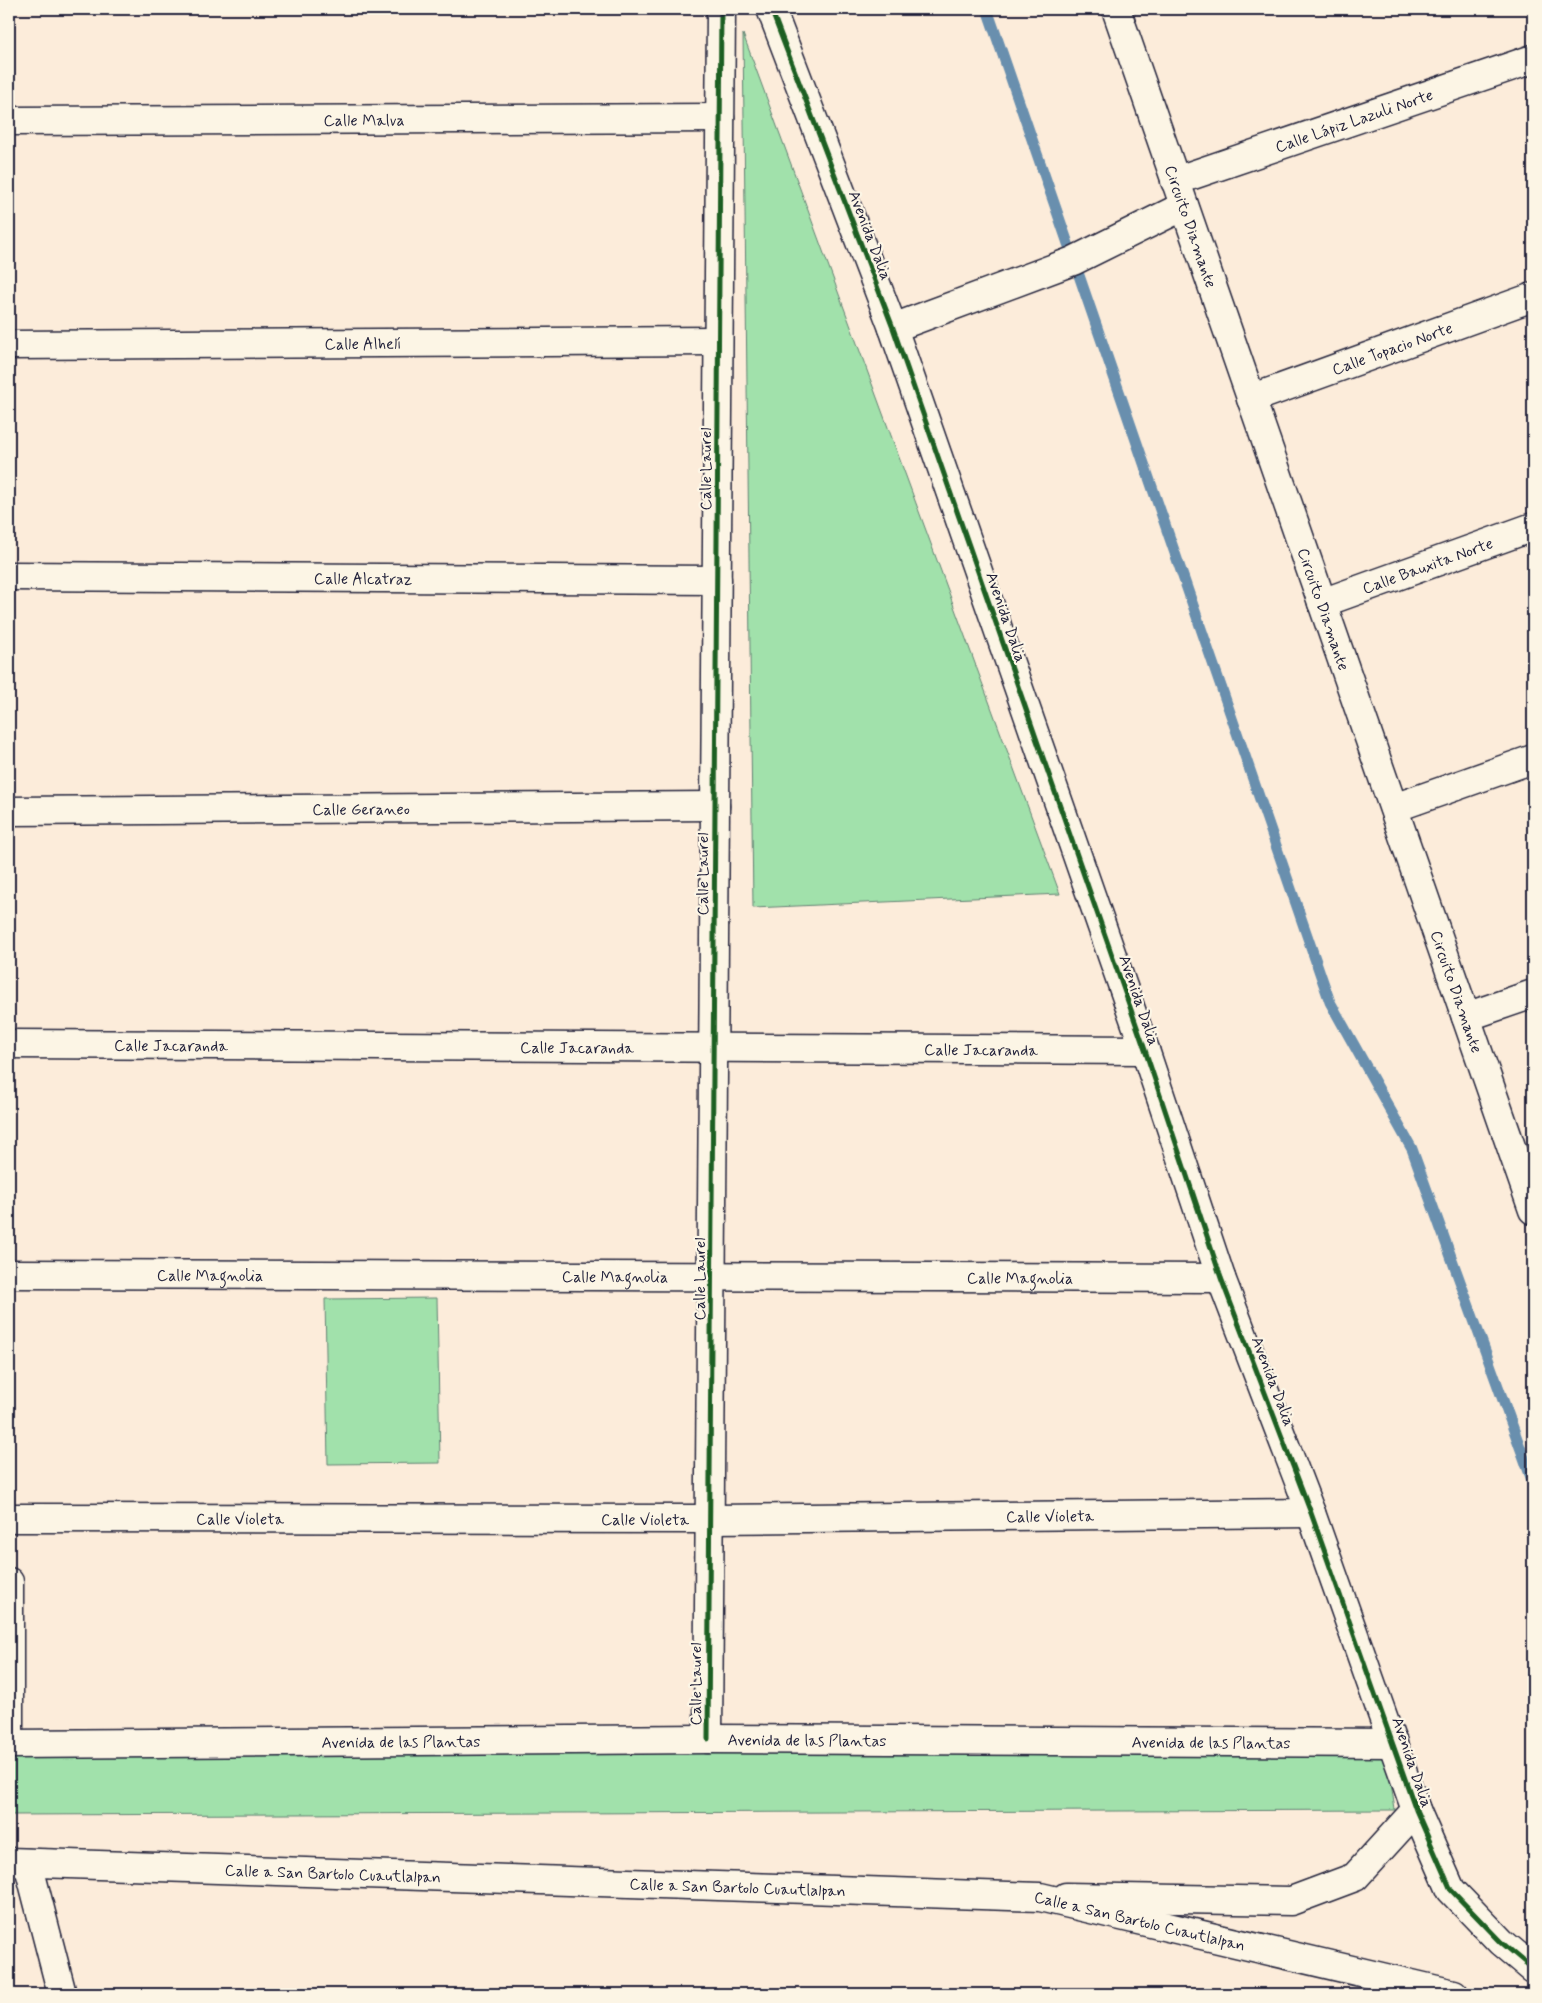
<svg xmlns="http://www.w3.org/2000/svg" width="1542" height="2003" viewBox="0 0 1542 2003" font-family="Mynerve,sans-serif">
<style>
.green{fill:#a1e1ab;stroke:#628273}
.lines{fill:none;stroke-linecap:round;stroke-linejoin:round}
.stream{stroke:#698fae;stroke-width:11}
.minor-casing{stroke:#22223b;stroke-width:31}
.secondary-casing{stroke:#22223b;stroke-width:31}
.minor{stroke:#fcf5e5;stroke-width:28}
.secondary{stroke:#fcf5e5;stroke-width:28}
.cycleway-casing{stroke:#fcf5e5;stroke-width:8}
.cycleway{stroke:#1b5e20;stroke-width:5}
.labels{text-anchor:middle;stroke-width:4.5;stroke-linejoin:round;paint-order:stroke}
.street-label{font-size:16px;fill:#22223b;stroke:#fcf5e5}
</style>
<rect width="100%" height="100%" fill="#fcecda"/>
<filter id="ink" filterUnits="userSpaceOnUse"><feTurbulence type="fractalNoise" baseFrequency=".02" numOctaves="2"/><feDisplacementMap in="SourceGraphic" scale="10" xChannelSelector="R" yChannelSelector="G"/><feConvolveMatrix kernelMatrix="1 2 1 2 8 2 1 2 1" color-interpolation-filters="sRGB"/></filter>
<g filter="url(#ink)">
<g class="green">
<path d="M743 34 1060 894 753 908Z"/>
<path d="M437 1298 440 1463 328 1464 325 1299Z"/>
<path d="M1386 1749 1395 1810 9 1815V1755Z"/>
</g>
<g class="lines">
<path class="stream" d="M987 9 1330 1002 1412 1149 1533 1483"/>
<g class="minor-casing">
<g id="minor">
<path d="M771 9 893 328 1145 1050 1221 1278 1311 1513 1416 1810 1451 1890 1501 1942 1533 1969"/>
<path id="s1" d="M1116 9 1533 1210"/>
<path id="s2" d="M9 121 720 118"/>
<path id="s3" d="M1175 181 1533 59"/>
<path d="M893 328 1073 261 1184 206"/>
<path id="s4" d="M9 345 718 341"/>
<path id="s5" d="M1251 399 1533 297"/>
<path id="s6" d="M9 576 717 580"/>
<path id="s7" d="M1322 603 1533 527"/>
<path d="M1394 808 1533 759"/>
<path id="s8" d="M9 811 715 806"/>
<path d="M1466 1017 1533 994"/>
<path id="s9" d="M9 1044 1145 1050"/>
<path id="s10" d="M9 1274 1221 1278"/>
<path id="s11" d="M9 1518 709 1519 1311 1513"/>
<path d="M9 1582V1744"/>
<path d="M708 1739 721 9"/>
<path id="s12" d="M9 1744 708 1739 1393 1743"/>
<path d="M28 1863 62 1994"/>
<path d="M1066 1897 1291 1901 1355 1877 1416 1810"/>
</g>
</g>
<g class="secondary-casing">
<g id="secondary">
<path id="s13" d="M9 1862 1040 1897 1454 1994"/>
</g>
</g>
<use href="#minor" class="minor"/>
<use href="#secondary" class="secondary"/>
<g class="cycleway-casing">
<g id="cycleway">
<path d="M771 9 893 328 1145 1050 1221 1278 1311 1513 1416 1810 1451 1890 1501 1942 1533 1969"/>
<path d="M708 1739 721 9"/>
</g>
</g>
<use href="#cycleway" class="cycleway"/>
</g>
</g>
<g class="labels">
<g class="street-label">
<text dy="6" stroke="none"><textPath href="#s2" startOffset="355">Calle Malva</textPath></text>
<text dy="6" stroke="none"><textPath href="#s3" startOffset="189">Calle Lápiz Lazuli Norte</textPath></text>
<text dy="6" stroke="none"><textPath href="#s1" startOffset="230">Circuito Diamante</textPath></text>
<text transform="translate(871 235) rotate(69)" y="6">Avenida Dalia</text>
<text dy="6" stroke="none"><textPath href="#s4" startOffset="354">Calle Alhelí</textPath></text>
<text dy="6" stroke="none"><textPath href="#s5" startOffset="150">Calle Topacio Norte</textPath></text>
<text transform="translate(705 469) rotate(-90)" y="6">Calle Laurel</text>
<text dy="6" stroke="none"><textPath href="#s7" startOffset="112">Calle Bauxita Norte</textPath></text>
<text dy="6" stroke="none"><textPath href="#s6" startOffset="354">Calle Alcatraz</textPath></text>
<text dy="6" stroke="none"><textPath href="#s1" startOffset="635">Circuito Diamante</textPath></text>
<text transform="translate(1007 617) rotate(71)" y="6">Avenida Dalia</text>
<text dy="6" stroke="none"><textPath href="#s8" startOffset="352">Calle Geraneo</textPath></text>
<text transform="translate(702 874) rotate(-90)" y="6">Calle Laurel</text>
<text dy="6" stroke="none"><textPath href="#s1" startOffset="1040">Circuito Diamante</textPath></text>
<text transform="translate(1140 1000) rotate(71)" y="6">Avenida Dalia</text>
<text dy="6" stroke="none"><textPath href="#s9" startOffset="162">Calle Jacaranda</textPath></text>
<text dy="6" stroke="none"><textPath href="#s9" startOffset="568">Calle Jacaranda</textPath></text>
<text dy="6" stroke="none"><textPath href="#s9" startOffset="972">Calle Jacaranda</textPath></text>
<text dy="6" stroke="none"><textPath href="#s10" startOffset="201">Calle Magnolia</textPath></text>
<text dy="6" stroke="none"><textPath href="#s10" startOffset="606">Calle Magnolia</textPath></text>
<text dy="6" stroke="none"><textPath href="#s10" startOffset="1011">Calle Magnolia</textPath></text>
<text transform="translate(699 1279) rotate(-90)" y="6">Calle Laurel</text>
<text transform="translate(1274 1381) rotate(69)" y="6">Avenida Dalia</text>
<text dy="6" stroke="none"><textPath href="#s11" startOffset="1041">Calle Violeta</textPath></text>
<text dy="6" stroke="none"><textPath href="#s11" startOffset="231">Calle Violeta</textPath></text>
<text dy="6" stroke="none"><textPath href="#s11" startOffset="636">Calle Violeta</textPath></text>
<text transform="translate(695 1684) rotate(-90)" y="6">Calle Laurel</text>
<text dy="6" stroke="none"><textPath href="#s12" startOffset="798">Avenida de las Plantas</textPath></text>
<text dy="6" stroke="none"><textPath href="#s12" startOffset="392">Avenida de las Plantas</textPath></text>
<text dy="6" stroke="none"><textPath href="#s12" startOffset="1202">Avenida de las Plantas</textPath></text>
<text transform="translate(1413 1762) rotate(71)" y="6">Avenida Dalia</text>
<text dy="6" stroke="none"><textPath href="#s13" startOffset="324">Calle a San Bartolo Cuautlalpan</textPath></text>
<text dy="6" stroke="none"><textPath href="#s13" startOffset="729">Calle a San Bartolo Cuautlalpan</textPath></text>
<text dy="6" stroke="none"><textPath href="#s13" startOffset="1134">Calle a San Bartolo Cuautlalpan</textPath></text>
</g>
</g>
<rect width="1542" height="2003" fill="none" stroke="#fcf5e5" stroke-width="30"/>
<rect x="15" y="15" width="1512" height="1973" fill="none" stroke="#22223b" stroke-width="2" filter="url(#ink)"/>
</svg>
